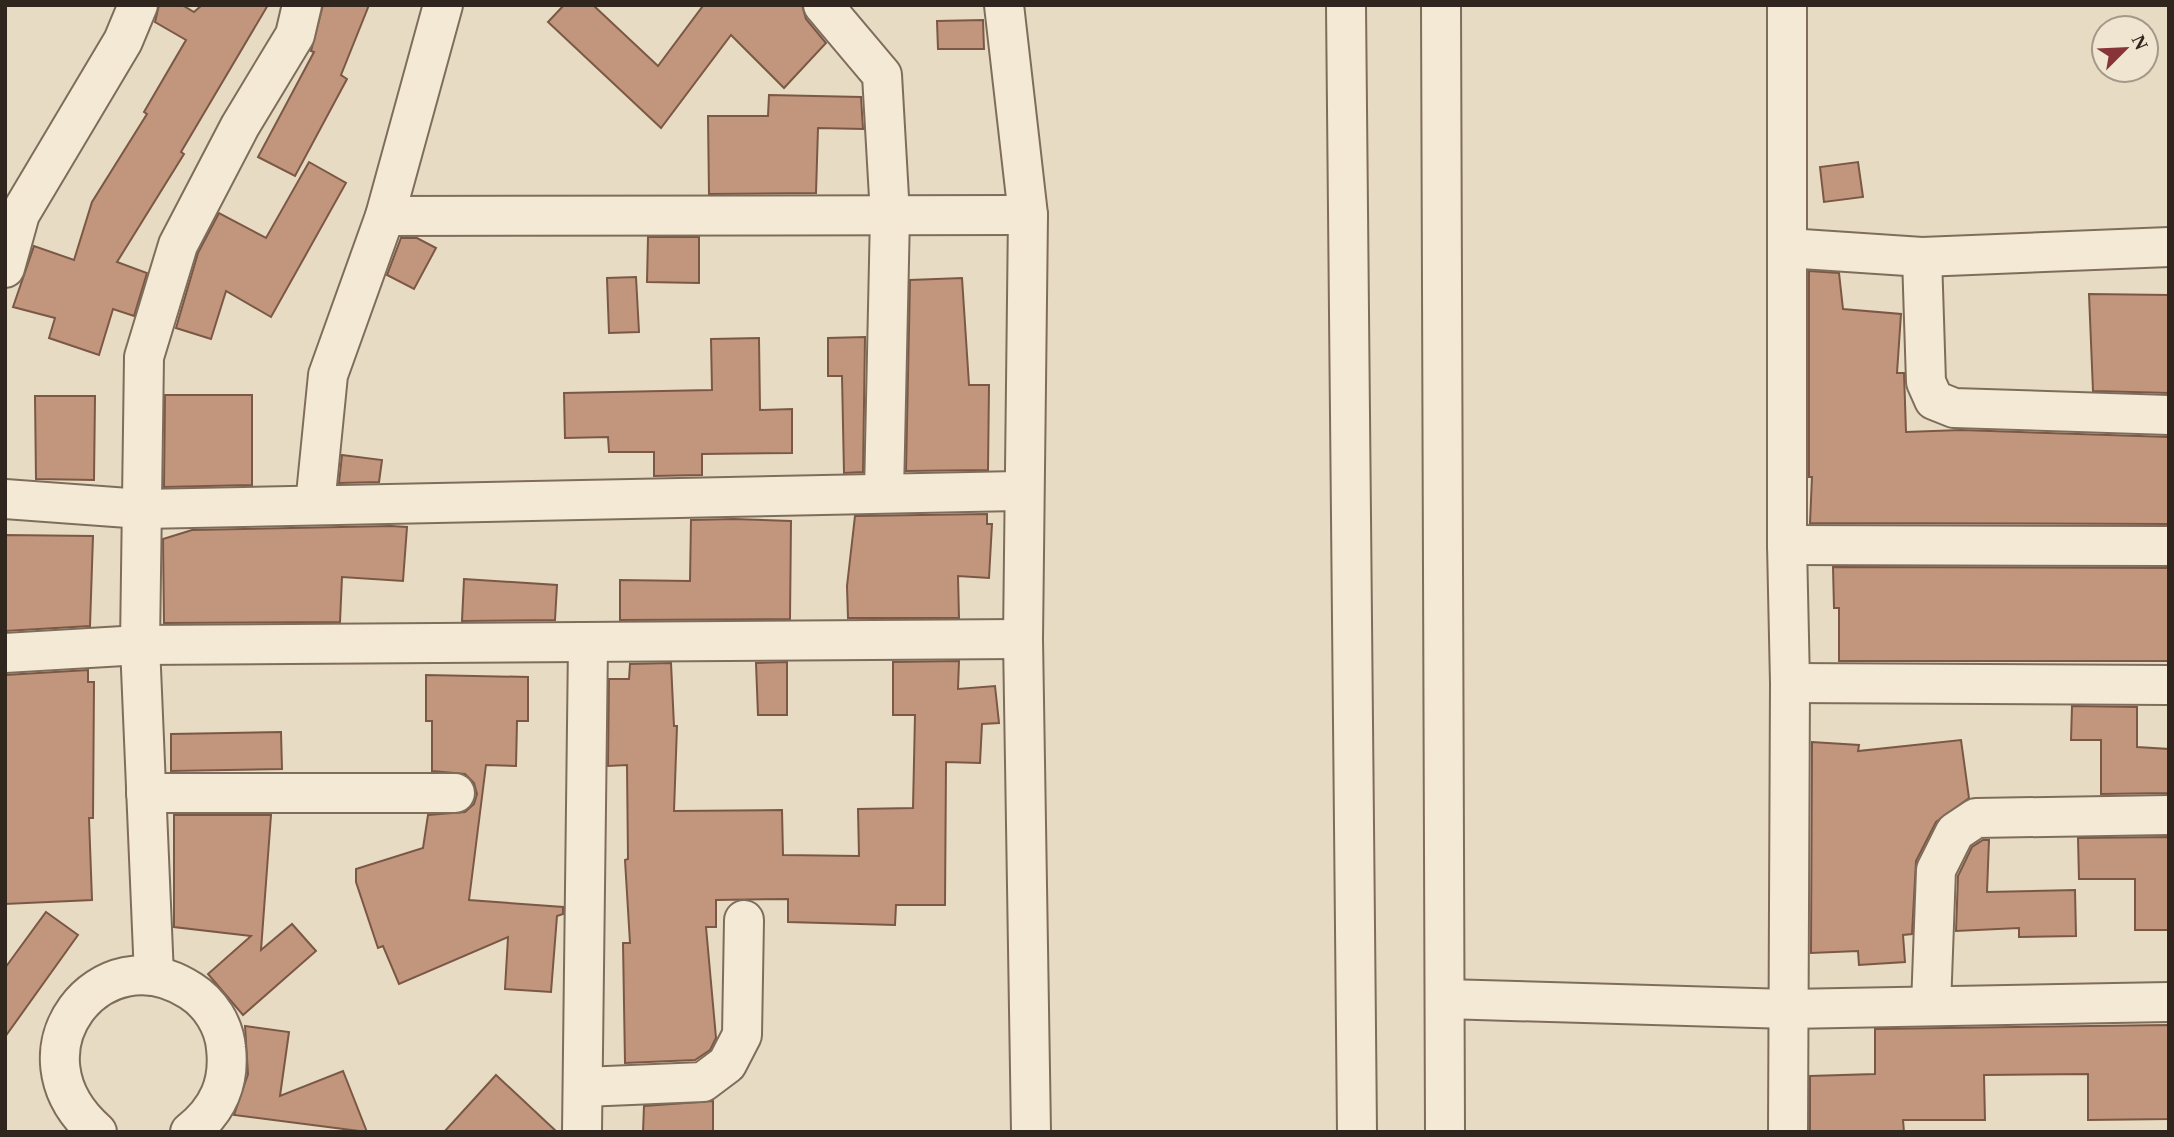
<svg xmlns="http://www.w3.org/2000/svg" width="2174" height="1137" viewBox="0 0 2174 1137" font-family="Georgia,serif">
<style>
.building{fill:#c1967d;stroke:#7b5845;stroke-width:2}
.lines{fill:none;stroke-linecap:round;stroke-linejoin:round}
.minor-casing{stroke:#7f6d5c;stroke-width:42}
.tertiary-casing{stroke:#7f6d5c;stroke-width:42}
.minor{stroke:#f3e9d4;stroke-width:38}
.tertiary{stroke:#f3e9d4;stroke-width:38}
</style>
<rect width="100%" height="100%" fill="#e7dbc3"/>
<g class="building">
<path d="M159 5H182L194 12 202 5H268L181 152 184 154 117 262 147 273 134 316 113 309 99 355 49 338 55 318 13 307 34 246 74 260 92 202 147 114 144 112 186 40 155 22Z"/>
<path d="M323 5H369L341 75 347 79 295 176 258 157 314 52 311 51Z"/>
<path d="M564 5H593L658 66 702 7 700 5H802L806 19 826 43 784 88 731 35 661 128 548 22Z"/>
<path d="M983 20 984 49H938L937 21Z"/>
<path d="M769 95 861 97 863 129 818 128 816 193 709 194 708 116H768Z"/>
<path d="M309 162 346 183 271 317 226 291 211 339 176 328 198 253 219 213 266 238Z"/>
<path d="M1858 162 1863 197 1824 202 1820 167Z"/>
<path d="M648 237H699V283L647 282Z"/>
<path d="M401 238H417L436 248 414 289 387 275Z"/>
<path d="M1809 271 1839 273 1843 309 1901 314 1897 373H1904L1906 432 1961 430 2169 437V524L1810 523 1812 477H1809Z"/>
<path d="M636 277 639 332 609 333 607 278Z"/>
<path d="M962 278 969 385H989L988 470 906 471 910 280Z"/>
<path d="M2089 294 2169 295V393L2093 391Z"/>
<path d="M865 337 863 472 844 473 842 376H828V338Z"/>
<path d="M759 338 760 410 792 409V453L702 454V475L654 476V452H609L608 437 565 438 564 393 712 390 711 339Z"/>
<path d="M165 395H252V485L164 487Z"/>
<path d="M35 396H95L94 480 36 479Z"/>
<path d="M342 455 382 460 379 482 339 483Z"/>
<path d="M987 514V524H992L989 578 958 576 959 618H848L847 586 855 516Z"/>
<path d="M734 519 791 521 790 619 620 620V580L690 581 691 520Z"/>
<path d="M391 526 407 527 403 581 342 577 340 622 164 623 163 539 192 530Z"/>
<path d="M5 535 93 536 90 626 5 631Z"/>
<path d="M1833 567 2169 568V661H1839V608H1834Z"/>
<path d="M464 579 557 585 555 620 462 621Z"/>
<path d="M959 661 958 689 995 686 999 723 982 724 980 763 946 762 945 905H896L895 925 788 922V899L716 900V927H706L716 1038 710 1050 695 1060 625 1063 623 943H630L625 860 628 859 627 765 608 766 609 679H629L630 664 671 663 674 726H677L674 811 782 810 783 855 859 856 858 809 913 808 915 715H893V662Z"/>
<path d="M787 662V715H758L756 663Z"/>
<path d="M88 670V682H94L93 818H89L92 900 5 904V675Z"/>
<path d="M426 675 528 677V721H517L516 766 486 765 469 900 563 907V914L557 916 551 992 505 989 508 937 399 984 383 946 378 948 356 882V869L423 848 428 815 465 812 474 804 477 794 474 783 465 774 432 771V721H426Z"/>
<path d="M2072 706 2137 707V747L2169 749V793L2101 794V740H2071Z"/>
<path d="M281 732 282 769 171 771V734Z"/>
<path d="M1961 740 1969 798 1936 822 1916 861 1912 934 1903 935 1905 962 1859 965 1858 951 1811 953 1812 742 1859 745 1858 751Z"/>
<path d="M174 815H271L261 950 292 924 316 951 243 1015 208 974 251 936 174 927Z"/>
<path d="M2169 837V930H2135V879H2079L2078 838Z"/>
<path d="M1983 840H1989L1987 892 2075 890 2076 936 2019 937V928L1956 931 1958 876 1972 847Z"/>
<path d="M46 912 78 935 5 1037V968Z"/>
<path d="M2169 1025V1119L2088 1120V1074L1984 1075 1985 1120H1903L1904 1132H1810V1076L1875 1074V1029Z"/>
<path d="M245 1026 289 1032 280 1096 343 1071 367 1132 234 1115 248 1074Z"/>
<path d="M496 1075 557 1132H444Z"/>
<path d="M713 1101V1132H643L644 1106Z"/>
</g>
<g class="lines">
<g class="minor-casing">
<g id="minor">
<path d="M823 5 882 75 890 215 884 493"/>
<path d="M1004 5 1028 215 1023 639 1031 1132"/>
<path d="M1787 5V545L1790 683 1788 1132"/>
<path d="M385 216 1028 215"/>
<path d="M1787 248 1922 257 2169 247"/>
<path d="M1922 257 1926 382 1934 400 1954 408 2169 415"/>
<path d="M5 268 20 214 123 41 138 5"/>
<path d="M5 499 142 509 1022 491"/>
<path d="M315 505 328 375 385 216 443 5"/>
<path d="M1787 545 2169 546"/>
<path d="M5 653 140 645 1023 639"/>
<path d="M1790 683 2169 685"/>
<path d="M146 793H455"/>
<path d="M154 976 140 645 144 357 178 245 240 126 295 35 302 5"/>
<path d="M1445 999 1787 1009 2169 1002"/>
<path d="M1931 1006 1936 870 1955 832 1976 818 2169 815"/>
<path d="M583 1087 703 1082 727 1064 742 1035 744 920"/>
<path d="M97 1132C5 1052 102 932 191 991 210 1003 224 1025 226 1048 230 1083 218 1110 190 1132"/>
<path d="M582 1132 588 644"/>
</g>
</g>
<g class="tertiary-casing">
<g id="tertiary">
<path d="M1346 5 1357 1132"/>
<path d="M1441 5 1445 1132"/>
</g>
</g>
<use href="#minor" class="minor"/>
<use href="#tertiary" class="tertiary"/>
</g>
<rect width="2174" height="1137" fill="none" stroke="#31261e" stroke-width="14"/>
<g transform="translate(2125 49) rotate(66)"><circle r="33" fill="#f0e5d1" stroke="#a49989" stroke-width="2"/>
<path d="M0-5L12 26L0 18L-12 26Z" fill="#863438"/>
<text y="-10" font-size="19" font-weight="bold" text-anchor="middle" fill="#31261e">N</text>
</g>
</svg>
